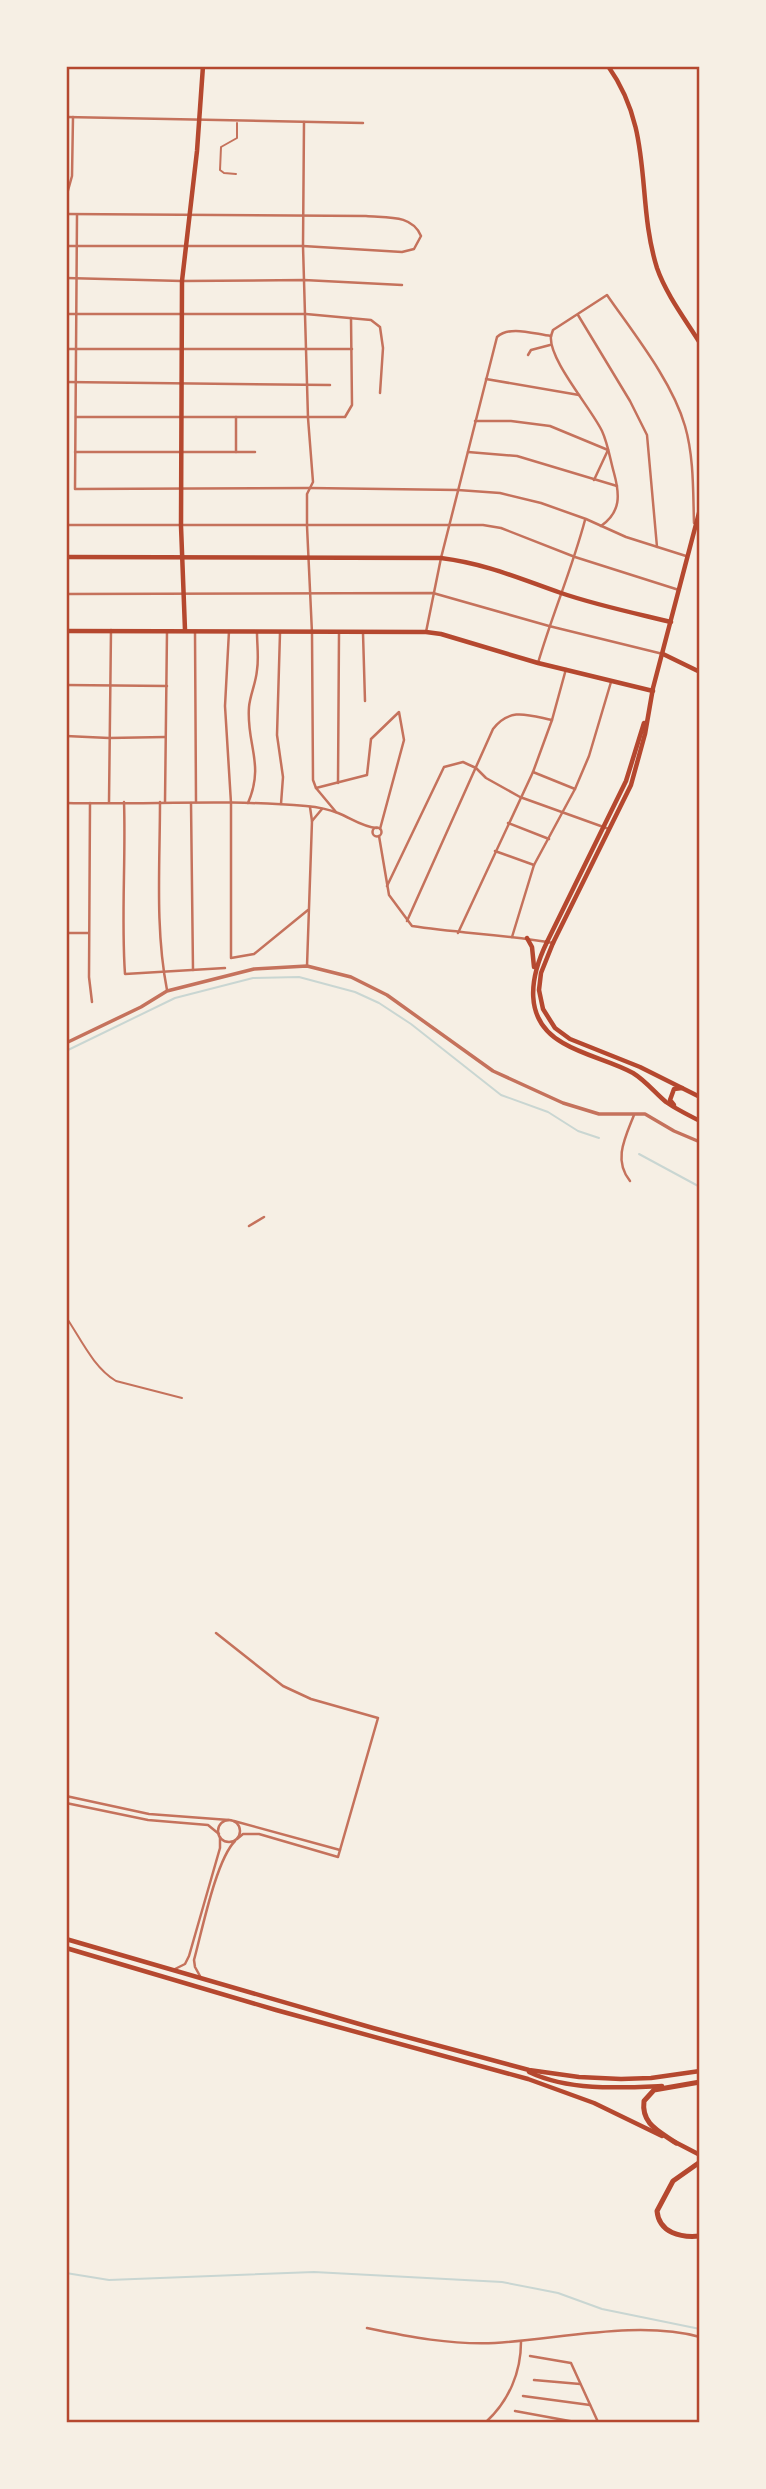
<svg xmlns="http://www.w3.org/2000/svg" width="766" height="2489" viewBox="0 0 766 2489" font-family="'DM Sans',sans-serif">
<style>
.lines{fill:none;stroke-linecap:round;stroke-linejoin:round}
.stream{stroke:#c9d6d2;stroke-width:2}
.service{stroke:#c5725c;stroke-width:2}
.minor{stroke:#c5725c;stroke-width:2.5}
.tertiary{stroke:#c5725c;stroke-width:3.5}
.secondary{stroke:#b5482f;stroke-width:4.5}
.primary{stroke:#b5482f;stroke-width:4.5}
.trunk{stroke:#b5482f;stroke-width:5}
.neatline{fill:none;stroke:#b5482f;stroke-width:2.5}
</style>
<rect width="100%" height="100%" fill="#f6efe4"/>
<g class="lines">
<g class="stream">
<path d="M66 1051 175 998 253 978 299 977 355 992 379 1003 411 1024 501 1095 548 1112 578 1131 599 1138"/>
<path d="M639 1154 700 1187"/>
<path d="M66 2273 109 2280 314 2272 502 2282 558 2293 602 2309 700 2329"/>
</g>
<g class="service">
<path d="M236 174 224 173 220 170 221 147 237 138V123"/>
<path d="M66 1317C81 1339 93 1367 116 1381L182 1398"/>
</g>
<g class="minor">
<path d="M66 117 363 123"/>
<path d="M304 122 303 246 308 418 313 482 307 494V526L312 633 313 780 316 788 336 812"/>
<path d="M66 214 366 216C386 218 412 214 421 236L414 249 402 252 303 246H66"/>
<path d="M67 214V194L72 176 73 117"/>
<path d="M77 215 75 489 310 488 458 490 500 493 541 503 586 519 626 537 686 556"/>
<path d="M66 278 182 281 304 280 402 285"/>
<path d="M66 314H306L371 320 380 327 383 348 380 393"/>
<path d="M578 315 630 401 647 435 657 547"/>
<path d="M551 336 553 330 607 295C634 334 672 381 685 426 694 457 693 492 694 523"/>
<path d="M551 336C548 359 591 408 602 431 608 444 610 459 614 473 620 495 621 512 601 526"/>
<path d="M66 349H352"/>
<path d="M528 355 531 350 550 345"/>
<path d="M486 379 579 395"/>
<path d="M66 382 330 385"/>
<path d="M76 417H345L352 405 351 318"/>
<path d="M236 417V452"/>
<path d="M475 421H511L550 426 608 450 594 480"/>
<path d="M75 452H255"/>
<path d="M468 452 517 456 617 486"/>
<path d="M66 525H483L501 528 575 557 679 590"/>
<path d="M66 594 433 593 549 626 663 654"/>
<path d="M195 631 196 802"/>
<path d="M229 631 225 706 231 803V958L254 954 308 910"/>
<path d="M426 632 441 558 497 337C510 325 534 334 551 336"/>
<path d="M280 633 277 735 283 777 281 804"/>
<path d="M363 633 365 701"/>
<path d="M538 663C552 615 572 569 585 520"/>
<path d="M66 685 167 686"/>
<path d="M66 736 109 738 165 737"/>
<path d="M533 772 575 789"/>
<path d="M338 783 339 633"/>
<path d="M316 788 367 775 371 739 399 712 404 740 380 829"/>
<path d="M109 802 111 630"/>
<path d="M124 802C126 859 121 917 125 974L225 968"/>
<path d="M160 802C160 864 155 929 167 990"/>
<path d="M165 802 167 631"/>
<path d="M66 803C147 805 226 799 306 806 317 807 328 809 338 813 351 818 362 827 377 828"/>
<path d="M90 803 89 977 92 1002"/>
<path d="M191 803 193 970"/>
<path d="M248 803C265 764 246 744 249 707 250 695 256 683 257 670 259 658 257 645 257 632"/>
<path d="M312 821 322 809"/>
<path d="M508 823 549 839"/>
<circle cx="377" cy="832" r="4.5"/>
<path d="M379 836 389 895 412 926C459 933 507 935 553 943"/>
<path d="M495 851 534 865"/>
<path d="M387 886 444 767 463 762 476 768 486 778 520 797 609 829"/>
<path d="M407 921 493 729C510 707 528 715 552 720"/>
<path d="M66 933H88"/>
<path d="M458 933 533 772 552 720 566 669"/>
<path d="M512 937 534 865 575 789 589 756 611 682"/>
<path d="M307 966 312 821 310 807"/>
<path d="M630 1181C613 1160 625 1138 634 1115"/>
<path d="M249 1226 264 1217"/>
<path d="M216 1633 283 1686 311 1699 378 1718 338 1857 259 1834H243L237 1839"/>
<path d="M66 1796 149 1814 229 1820"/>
<path d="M66 1803 148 1820 208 1825 219 1834"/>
<circle cx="229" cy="1831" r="11"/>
<path d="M234 1821 340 1850"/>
<path d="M175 1969 185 1964 189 1956 220 1848V1837"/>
<path d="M200 1976 195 1967 194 1960C202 1931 216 1860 235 1841"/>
<path d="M367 2328C410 2337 451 2345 495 2343 559 2339 639 2320 700 2337"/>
<path d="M530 2356 571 2363 598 2422"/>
<path d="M66 2363V2381"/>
<path d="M534 2380 580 2384"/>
<path d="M523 2396 590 2405"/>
<path d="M515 2411 575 2422"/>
<path d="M486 2422C509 2401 521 2372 521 2342"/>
<path d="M697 2422 700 2421"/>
</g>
<path class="tertiary" d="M66 1043 141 1007 167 991 254 969 307 966 351 977 387 995 493 1071 563 1103 599 1114H645L674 1131 700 1142"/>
<g class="secondary">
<path d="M608 66C655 132 635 198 657 268 666 294 685 319 700 343"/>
<path d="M66 557 441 558C487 564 518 578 561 593 596 605 634 613 671 622"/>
<path d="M185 630 181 526 182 281 197 151 203 66"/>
<path d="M66 631 426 632 441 634 538 663 653 691"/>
<path d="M663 654 700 672"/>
<path d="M547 942 626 781 644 723"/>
<path d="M553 943 631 785 645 734 653 688 700 509"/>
</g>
<g class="primary">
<path d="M527 938 532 947 534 967"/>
<path d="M547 942C530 977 522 1020 563 1043 585 1056 611 1061 633 1073 646 1081 655 1093 666 1102 676 1109 688 1115 700 1121"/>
<path d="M553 943 541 973 539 990 543 1009 555 1028 570 1039 640 1067 700 1097"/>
<path d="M674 1105 670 1100 674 1089 682 1088"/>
<path d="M66 1939 373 2028 529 2070 579 2077 621 2079 651 2078 700 2071"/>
<path d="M66 1948 276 2010 528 2079 594 2103 662 2136"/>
<path d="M529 2072C569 2091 619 2088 662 2086"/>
<path d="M673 2141 700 2155"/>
</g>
<g class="trunk">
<path d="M676 2143C659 2131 641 2124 644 2101L654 2090 700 2082"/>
<path d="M700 2162 673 2181 657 2211C659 2233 681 2238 700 2236"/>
</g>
</g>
<rect width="766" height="2489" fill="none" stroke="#f6efe4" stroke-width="136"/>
<rect x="68" y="68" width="630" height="2353" class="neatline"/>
</svg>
